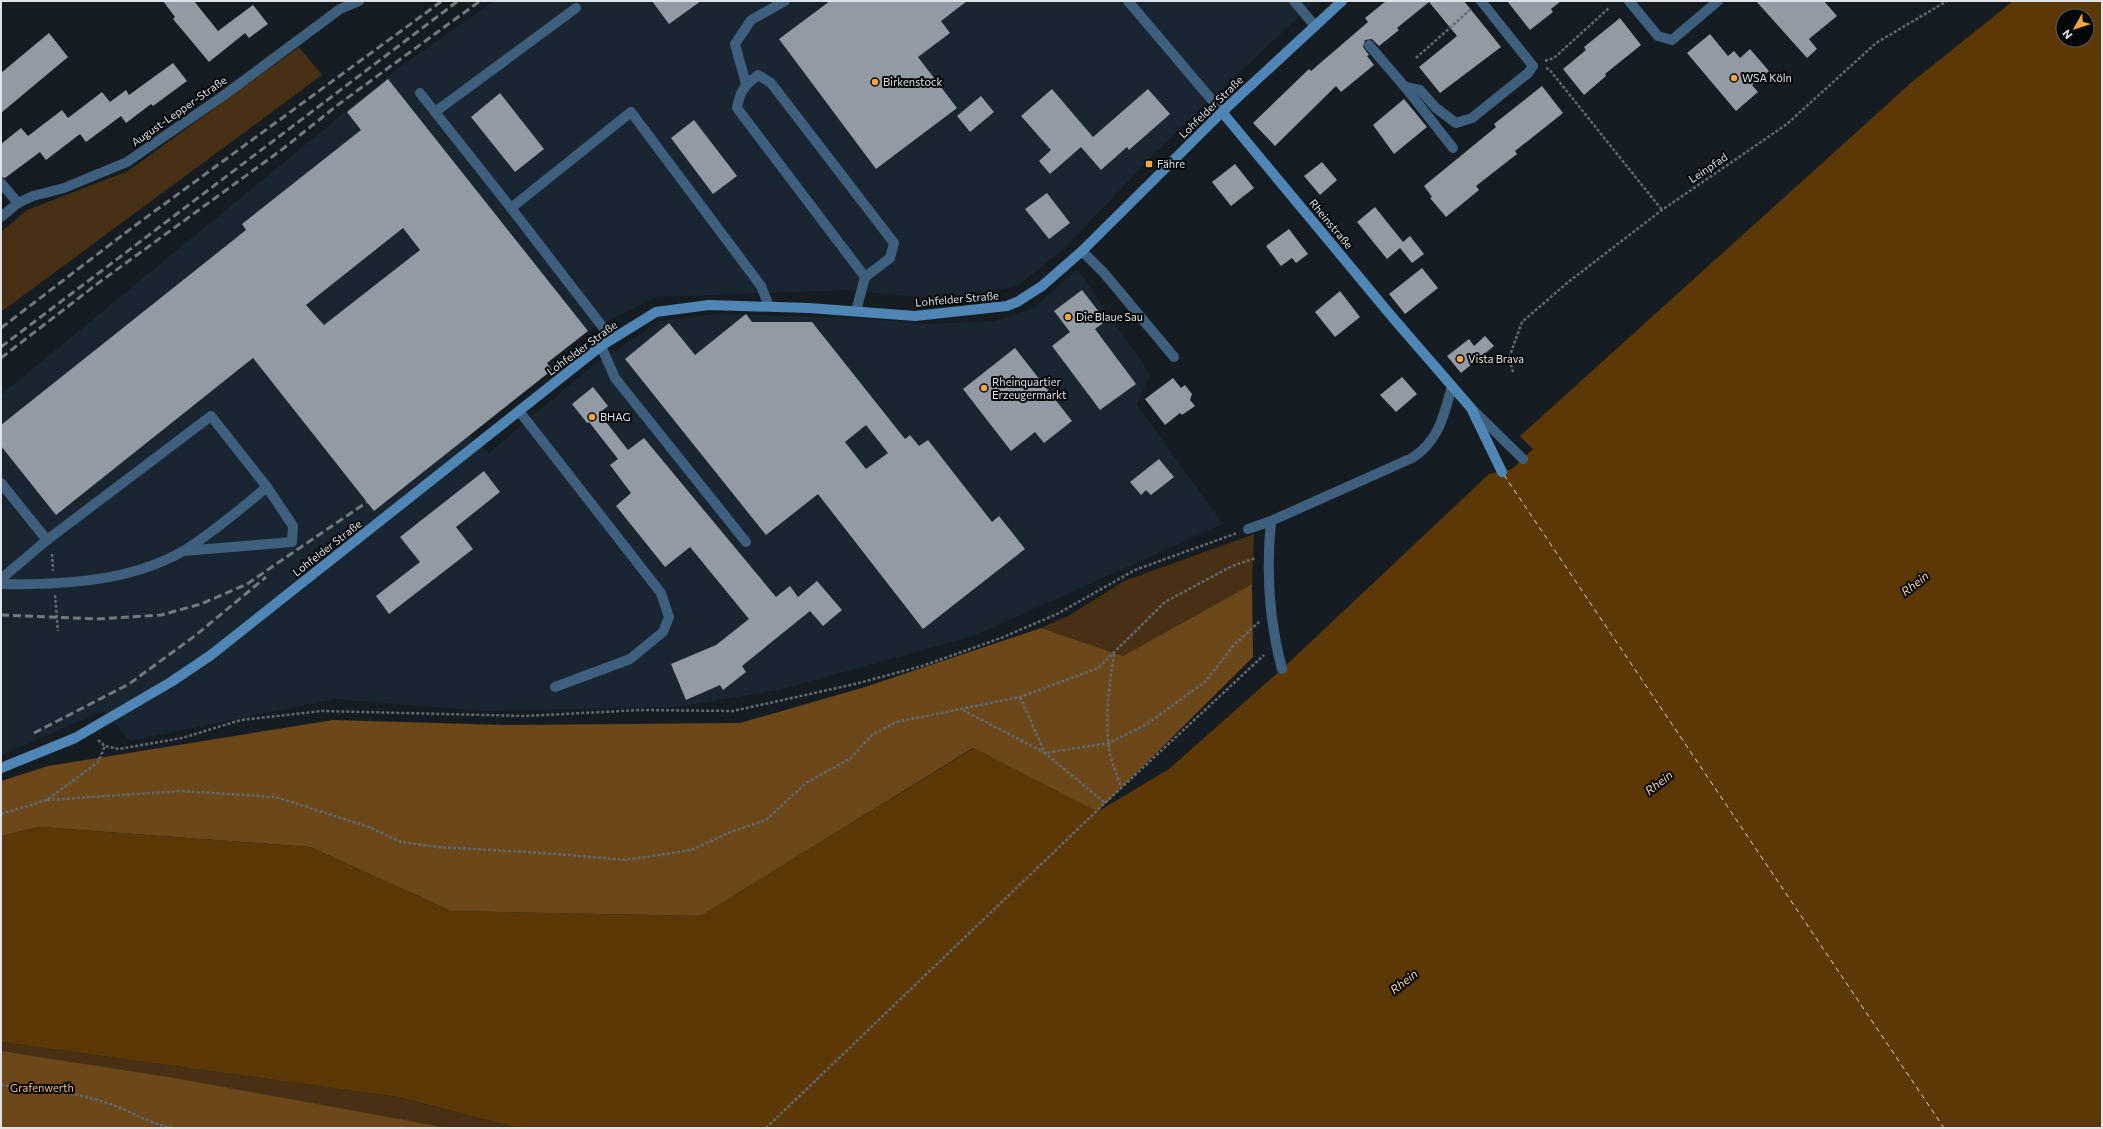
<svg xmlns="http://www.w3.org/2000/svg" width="2103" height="1129" viewBox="0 0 2103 1129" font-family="Commissioner,sans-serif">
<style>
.built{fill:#192530}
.green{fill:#473013}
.forest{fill:#6c4719}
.water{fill:#5b3805;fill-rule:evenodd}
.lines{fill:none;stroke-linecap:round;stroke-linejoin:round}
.ferry{stroke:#f7d3ac;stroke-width:1;stroke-dasharray:5 4;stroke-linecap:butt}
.building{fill:#929ba4;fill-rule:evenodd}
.path{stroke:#636a6f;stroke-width:2.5;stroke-dasharray:3 2;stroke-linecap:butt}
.lane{stroke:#3e5f7d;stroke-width:10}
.street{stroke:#3e5f7d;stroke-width:10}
.secondary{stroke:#4f86b6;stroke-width:10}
.rail{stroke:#72797f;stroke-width:3;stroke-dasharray:8 4;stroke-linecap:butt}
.poi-dot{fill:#f2a541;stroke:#050709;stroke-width:1.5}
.labels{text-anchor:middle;stroke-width:4;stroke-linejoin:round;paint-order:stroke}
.poi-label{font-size:11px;fill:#dee3e8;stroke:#050709;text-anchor:start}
.street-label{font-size:11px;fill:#dee3e8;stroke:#050709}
.park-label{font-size:11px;fill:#f9bf7b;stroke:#050709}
.water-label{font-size:12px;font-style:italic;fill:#f7d3ac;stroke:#050709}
</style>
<rect width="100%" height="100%" fill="#151d23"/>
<path class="built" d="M494 1H1315L1154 154 1066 247 1019 285 971 296 926 298 849 290 655 297 588 331 547 363 552 370 470 435 489 453 592 366 660 321 716 314 857 318 925 324 995 321 1034 308 1077 269 1150 374 1137 405 1223 524 976 635 780 690 677 707 485 711 334 699 130 741 103 711 1 755V395L401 66Z"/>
<g class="green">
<path d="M299 47 322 75 1 312V232L27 210 128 171Z"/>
<path d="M1254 534 1252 584 1123 656 1041 628 1070 615 1124 581Z"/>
<path d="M1 1042 398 1097 518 1128H1Z"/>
</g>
<g class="forest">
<path d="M1252 584 1253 657 1097 812 973 748 701 916 451 911 310 847 39 827 1 836V781L48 766 333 720 505 725 740 723 865 687 1041 628 1123 656Z"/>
<path d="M1 1051 174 1078 448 1128H1Z"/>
</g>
<path class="water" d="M2013 1H2102V1128H518L398 1097 1 1042V836L39 827 310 847 451 911 700 916 974 748 1097 812 1169 769 1282 669 1489 474 1512 469 1533 449 1520 436 1913 81ZM2063 16H2087V40H2063Z"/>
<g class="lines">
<path class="ferry" d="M1504 475 1944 1128"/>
</g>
<g class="building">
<path d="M163 1H194L218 31 253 5 268 24 249 38 245 33 209 62 173 19 175 17Z"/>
<path d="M652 1H701L669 24Z"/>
<path d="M830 1H967L941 21 950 33 918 57 957 108 876 169 779 39Z"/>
<path d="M1386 1H1464L1501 47 1440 93 1419 67 1457 36 1429 2 1397 28 1399 30 1379 46 1372 39 1365 40 1363 47 1369 55 1367 56 1374 65 1341 92 1336 86 1275 146 1253 123 1309 69 1311 71 1368 22 1365 18Z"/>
<path d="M1507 1H1561L1551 9 1553 12 1530 30Z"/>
<path d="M1756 1H1824L1837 16 1809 39 1817 49 1807 58Z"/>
<path d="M1620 18 1641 45 1605 74 1606 76 1584 95 1563 69 1586 50 1584 47Z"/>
<path d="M49 33 68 57 1 113V73Z"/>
<path d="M1710 34 1728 56 1734 51 1740 58 1750 49 1769 71 1752 85 1758 92 1736 111 1687 53Z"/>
<path d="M173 63 187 81 153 106 151 104 126 123 121 116 86 142 80 134 46 160 40 152 5 178 1 177V144L21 128 28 136 62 110 68 118 102 92 110 102 126 90 129 95Z"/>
<path d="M388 79 588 331 547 363 552 370 374 511 253 358 56 515 1 446V425L246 230 242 224 361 130 347 112ZM403 228 420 250 324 325 306 305Z"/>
<path d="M1542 86 1563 113 1515 151 1517 154 1476 186 1479 190 1446 217 1430 198 1432 197 1424 186 1496 127 1494 124Z"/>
<path d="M1052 89 1093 137 1148 89 1170 114 1129 150 1127 147 1101 170 1081 147 1050 174 1039 161 1051 150 1021 116Z"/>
<path d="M500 93 544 149 515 172 471 117Z"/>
<path d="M981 96 994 112 970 132 957 116Z"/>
<path d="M1404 99 1427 127 1394 154 1373 125Z"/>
<path d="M694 120 737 176 713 194 671 138Z"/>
<path d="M1322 162 1337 180 1320 195 1304 176Z"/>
<path d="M1235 164 1254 188 1231 206 1212 182Z"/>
<path d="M1047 193 1070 223 1049 239 1025 209Z"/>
<path d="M1375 207 1403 242 1410 236 1424 254 1412 263 1400 248 1387 259 1357 222Z"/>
<path d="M1289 229 1308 254 1296 263 1292 258 1281 266 1266 246Z"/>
<path d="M1422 268 1438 288 1405 314 1389 294Z"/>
<path d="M1082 290 1106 321 1095 329 1136 384 1100 410 1052 346 1070 332 1054 311Z"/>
<path d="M1340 291 1360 317 1335 337 1315 312Z"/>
<path d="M746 314 752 322H812L905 439 910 435 919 446 928 440 992 522 999 516 1025 549 923 629 818 494 766 535 625 359 669 323 695 355ZM866 425 888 453 866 469 845 442Z"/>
<path d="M1485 336 1494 346 1461 373 1447 356 1469 339 1474 346Z"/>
<path d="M1015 348 1072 421 1044 443 1035 432 1011 451 963 389Z"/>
<path d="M1402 377 1417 394 1396 412 1380 395Z"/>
<path d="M1173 378 1181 388 1185 385 1192 394 1190 400 1195 406 1182 415 1180 413 1165 425 1145 399Z"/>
<path d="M593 387 608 406 599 413 628 450 644 438 776 597 790 586 798 597 817 581 842 610 823 626 810 611 742 666 746 672 723 690 720 685 686 700 671 664 716 645 749 619 690 547 665 567 616 506 631 493 610 465 618 459 589 422 587 423 572 404Z"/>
<path d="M1159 459 1174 477 1151 495 1146 490 1141 495 1130 482Z"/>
<path d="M484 471 500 492 456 527 473 549 389 614 376 596 420 562 400 537Z"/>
</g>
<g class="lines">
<g class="path">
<path d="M1416 58 1471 9"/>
<path d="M1545 61 1554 58 1609 8"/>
<path d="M1546 68 1549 69 1662 210"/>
<path d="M1513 372 1509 358 1522 322 1567 283 1662 210 1787 124 1876 43 1947 1"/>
<path d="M52 554 53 571"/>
<path d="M55 595 58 631"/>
<path d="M1114 654C1109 687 1104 721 1110 755 1113 766 1118 777 1121 787"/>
<path d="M1020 697 1045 753 1105 803"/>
<path d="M963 710 1045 753 1109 743 1147 724 1205 682 1234 645 1259 622"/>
<path d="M98 740 105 746 119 749 182 738 241 720 322 711 525 716 641 710 733 711 855 684 922 666 1001 638 1057 614 1135 570 1237 533"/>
<path d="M47 800 181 791 276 797 369 827 401 842 438 847 543 853 626 860 691 850 733 831 766 820 806 783 851 758 872 735 896 722 1020 697 1098 668 1165 602 1232 566 1256 558"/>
<path d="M1 814 47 800 98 762 105 746"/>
<path d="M1 1085C37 1088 79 1092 113 1105 134 1113 152 1125 174 1128"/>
<path d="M766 1128 1105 803 1264 655"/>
</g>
<g class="lane">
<path d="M1294 1 1315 26"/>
<path d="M1629 1 1658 36 1672 40 1718 1"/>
<path d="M1369 45 1405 87 1453 148"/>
<path d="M746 84 735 44 751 20 785 1"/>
<path d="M1405 87 1420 90 1436 108"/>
<path d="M420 93 511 208"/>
<path d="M435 112 576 8"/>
<path d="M1 183 18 203"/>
<path d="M1082 251 1104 273 1174 357"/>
<path d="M856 311 865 277 737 108C740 91 744 86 758 75L771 83 894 243 890 258 865 277"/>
<path d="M612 339 511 208 631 112 761 286 769 306"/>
<path d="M601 346 615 378 746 542"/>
<path d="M1472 409 1523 459"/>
<path d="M519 411 661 593 669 617 663 632 630 659 555 687"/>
<path d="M1 483 47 540 1 579"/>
<path d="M1271 521C1266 571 1269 621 1282 669"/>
<path d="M1248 529 1271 521 1412 458C1439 441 1444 415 1452 386"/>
<path d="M47 540 211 416 267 487"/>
<path d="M1 584C62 585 131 582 185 550 214 532 240 509 267 487L293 526 292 542 184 551"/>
</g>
<g class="street">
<path d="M1128 1 1222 112"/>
<path d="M1436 108 1456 123 1472 118 1528 73 1533 66 1481 1"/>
<path d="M1 217 18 203 33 196 64 188 127 162 223 96 340 9 359 1"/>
</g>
<g class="secondary">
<path d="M1222 112 1393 318 1471 408 1502 472"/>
<path d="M1 768 75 738 171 682 211 655 601 346 656 312 709 305 809 308 915 316 1007 306 1017 302 1042 286 1082 251 1222 112 1342 1"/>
</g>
<g class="rail">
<path d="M1 328 133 227 442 1"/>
<path d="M1 347 458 1"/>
<path d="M1 358 97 284 284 148 339 104 480 1"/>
<path d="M1 615 97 619 161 615 201 604 247 584 367 502"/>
<path d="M34 733 129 684 196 635 266 577"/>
</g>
</g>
<g class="poi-dot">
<circle cx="1734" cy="78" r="4"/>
<circle cx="875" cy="82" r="4"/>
<rect x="1145" y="160" width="8" height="8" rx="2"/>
<circle cx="1068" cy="317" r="4"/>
<circle cx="1460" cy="359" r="4"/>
<circle cx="984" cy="388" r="4"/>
<circle cx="592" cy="417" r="4"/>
</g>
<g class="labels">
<g class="poi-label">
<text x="1742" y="82">WSA Köln</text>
<text x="883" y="86">Birkenstock</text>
<text x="1157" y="168">Fähre</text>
<text x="1076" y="321">Die Blaue Sau</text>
<text x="1468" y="363">Vista Brava</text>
<text x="992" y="386">Rheinquartier<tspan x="992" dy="13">Erzeugermarkt</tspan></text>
<text x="600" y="421">BHAG</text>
</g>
<g class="street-label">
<text transform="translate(1211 107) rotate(-44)" y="4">Lohfelder Straße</text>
<text transform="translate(179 111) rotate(-35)" y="4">August-Lepper-Straße</text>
<text transform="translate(1708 168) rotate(-34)" y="4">Leinpfad</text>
<text transform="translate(1331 224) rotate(50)" y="4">Rheinstraße</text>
<text transform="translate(957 299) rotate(-5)" y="4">Lohfelder Straße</text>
<text transform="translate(582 348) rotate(-36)" y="4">Lohfelder Straße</text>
<text transform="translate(327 548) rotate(-38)" y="4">Lohfelder Straße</text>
</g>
<g class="park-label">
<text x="42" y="1092">Grafenwerth</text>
</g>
<g class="water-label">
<text transform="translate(1915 584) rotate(-38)" y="4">Rhein</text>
<text transform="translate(1659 783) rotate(-38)" y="4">Rhein</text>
<text transform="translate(1404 982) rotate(-38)" y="4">Rhein</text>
</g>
</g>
<rect width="2103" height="1129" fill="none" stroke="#dee3e8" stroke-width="4"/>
<g transform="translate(2075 28) rotate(231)"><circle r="19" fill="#050709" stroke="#5c5f62"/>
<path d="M0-3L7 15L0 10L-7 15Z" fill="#f2a541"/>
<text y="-6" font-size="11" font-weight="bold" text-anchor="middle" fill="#dee3e8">N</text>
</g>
</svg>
